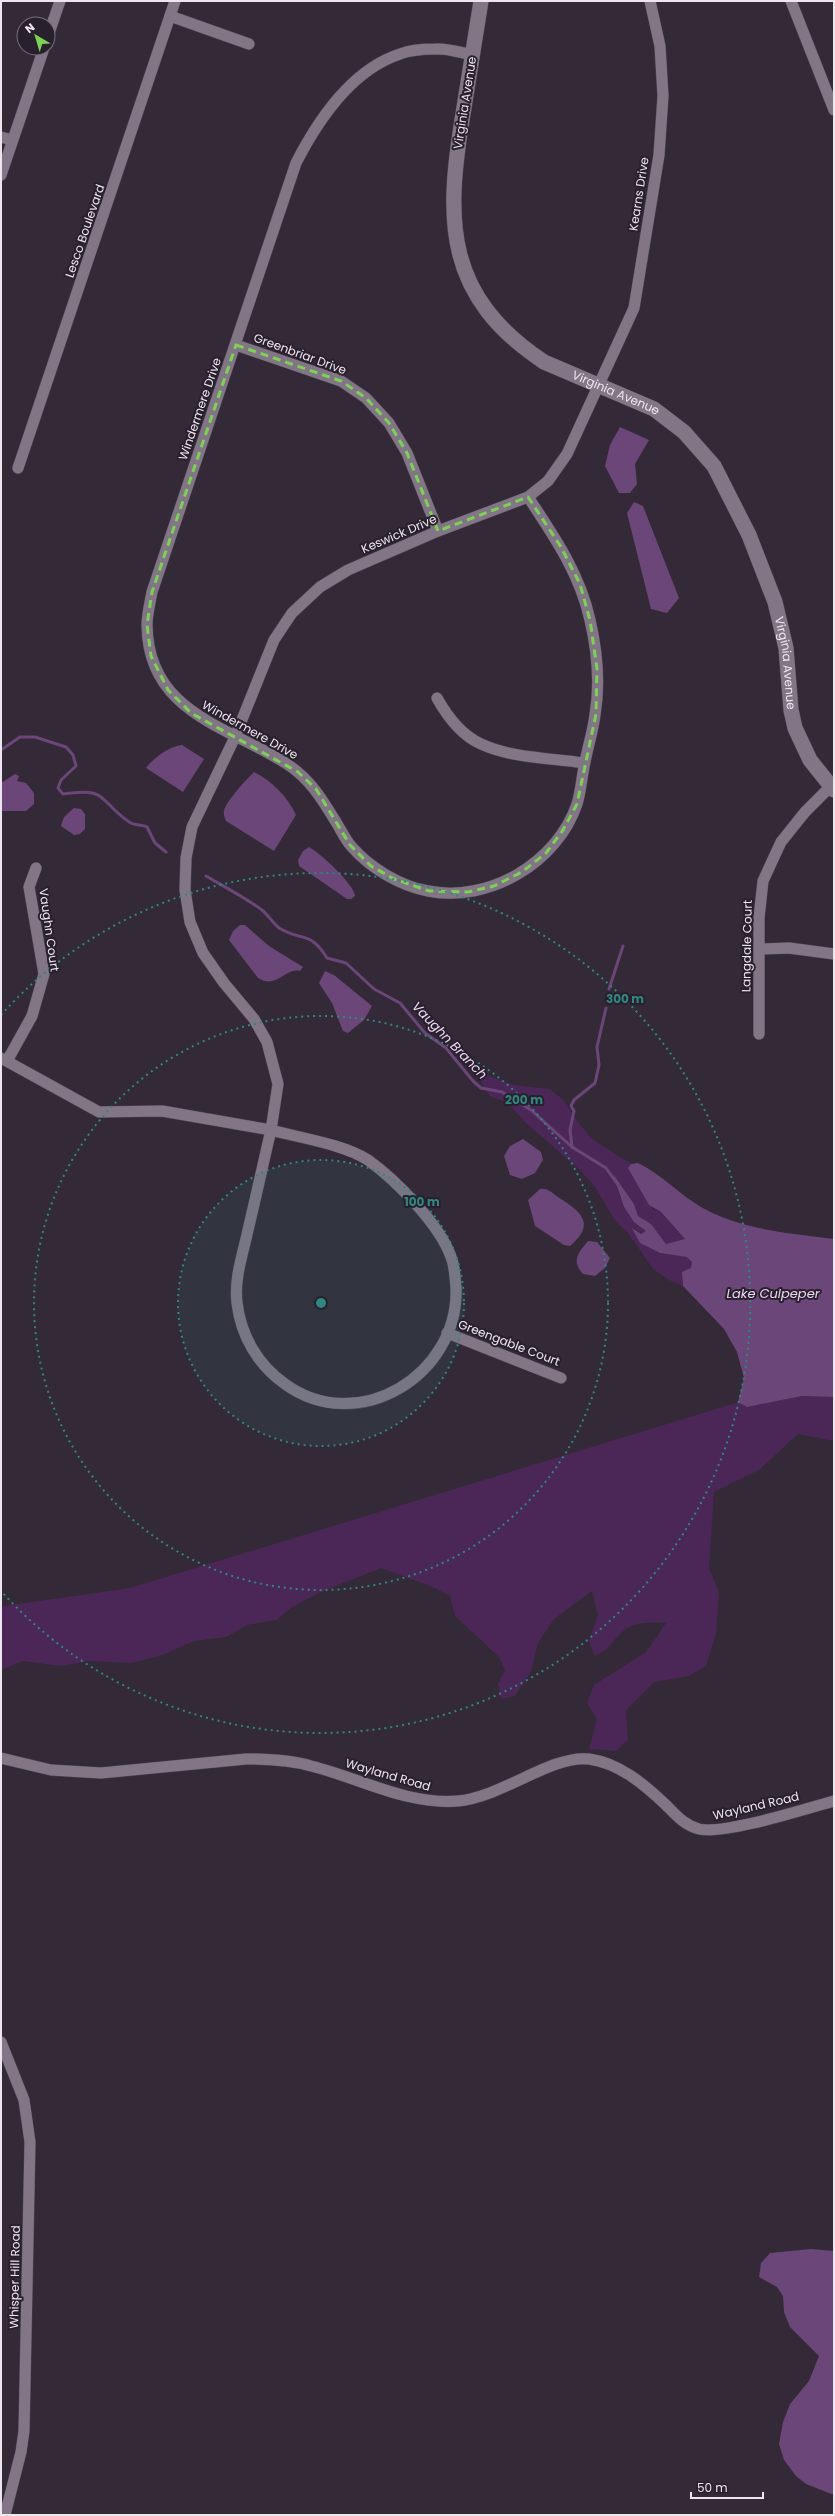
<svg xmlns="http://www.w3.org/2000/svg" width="835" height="2516" viewBox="0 0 835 2516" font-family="Poppins,sans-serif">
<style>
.green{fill:#4b2758}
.water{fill:#6b4678}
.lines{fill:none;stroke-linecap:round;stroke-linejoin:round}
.stream{stroke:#6b4678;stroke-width:3}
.street-casing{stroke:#4d4550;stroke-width:12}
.secondary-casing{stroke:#4d4550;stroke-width:16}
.street{stroke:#817586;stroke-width:11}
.secondary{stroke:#817586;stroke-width:15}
.marked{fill:none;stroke:#7dd154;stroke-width:3;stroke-dasharray:8 5;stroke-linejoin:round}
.ring{fill:none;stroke:#308781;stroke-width:2;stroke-dasharray:2 4}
.labels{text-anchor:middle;stroke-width:4;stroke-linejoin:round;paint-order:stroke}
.street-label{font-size:12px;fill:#ede6ef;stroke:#29202d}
.water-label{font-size:13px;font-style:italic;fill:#ecd6f5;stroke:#29202d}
.centre{fill:#308781;stroke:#29202d;stroke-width:2}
.ring-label{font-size:12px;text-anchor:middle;font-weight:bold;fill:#308781;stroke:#29202d;stroke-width:4;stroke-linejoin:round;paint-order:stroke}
</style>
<rect width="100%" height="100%" fill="#332937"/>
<g class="green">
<path d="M473 1070 514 1085 549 1089 564 1100 577 1121 592 1139 631 1164 629 1168 653 1209 661 1212 685 1240 666 1244 651 1224 638 1216 634 1204 614 1176 620 1197 646 1231 641 1234 633 1228 640 1243 660 1253 688 1257 692 1262 691 1268 682 1280 683 1286 669 1280 653 1269 628 1233 614 1219 595 1187 580 1170 527 1124 506 1102 490 1096Z"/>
<path d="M802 1396 834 1397V1441L798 1434 759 1470 714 1492 709 1568 719 1593 716 1634 706 1666 689 1676 654 1682 626 1710 628 1740 616 1751 589 1749 597 1719 587 1703 594 1685 646 1652 666 1623C651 1622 631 1621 620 1634 608 1646 612 1648 595 1656L589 1641 598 1615 592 1591 554 1619 538 1643 531 1671 515 1696 501 1699 498 1684 505 1670 499 1657 455 1616 450 1596 433 1587 381 1568 321 1592 292 1607 277 1620 247 1625 226 1637 194 1641 163 1655 131 1663 91 1661 61 1666 23 1661 1 1670V1608L4 1606 130 1588 739 1402 747 1407Z"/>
</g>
<g class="water">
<path d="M620 427 649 440 635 464 637 484 630 493H619L605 466 610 445Z"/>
<path d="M634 502 643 506 679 598 667 613 651 609 627 513Z"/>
<path d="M182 745 204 759 183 792 146 768C153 758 170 746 182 745Z"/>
<path d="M254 772C272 781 288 797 296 815L274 851 226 821C225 818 223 814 224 811 226 801 246 780 254 772Z"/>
<path d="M15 774 19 776 17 781 26 783 34 793V804L26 811H1V783Z"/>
<path d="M74 808 81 809 85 814V829L80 834 74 835 61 826 64 817Z"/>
<path d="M309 847C320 853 354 884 355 896L351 899H347L299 866 298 860 303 851Z"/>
<path d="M240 925H245L269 946 303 967 300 971C285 967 277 990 258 978L229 940 233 931Z"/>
<path d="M325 971 334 975 372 1006 364 1020 348 1033 343 1031 332 1003 319 983Z"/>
<path d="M523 1139 541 1152 543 1160 535 1173 522 1179 510 1175 504 1156 510 1146Z"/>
<path d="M638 1163C661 1174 679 1194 701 1207 741 1230 789 1233 834 1239V1397L802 1396 747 1407 738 1402 744 1378 737 1352 724 1329 683 1286 682 1272 691 1268 692 1262 687 1257 660 1253 640 1243 632 1228 641 1234 646 1231 634 1222 624 1207 613 1174 634 1204 638 1216 651 1224 666 1244 685 1239 661 1212 649 1205 628 1168 631 1164Z"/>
<path d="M540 1189C548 1187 554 1195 561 1199 583 1213 595 1225 570 1246L564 1245 535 1226 528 1200Z"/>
<path d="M588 1241 597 1242 610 1258 605 1268 595 1276 583 1274C571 1261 578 1253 588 1241Z"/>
<path d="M811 2249 834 2251V2495L806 2484 796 2476 784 2460 779 2444 783 2422 790 2404 809 2381 819 2356 790 2327 784 2312 783 2296 777 2287 759 2277 761 2263 770 2253Z"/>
</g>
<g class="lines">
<g class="stream">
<path d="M1 750 20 737H35L66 747 73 755 76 766 61 780 58 788 63 794C108 787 98 800 129 822 135 826 142 824 147 827L155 843 166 852"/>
<path d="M206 876C225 887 244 897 262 910 268 915 273 923 279 928 302 942 310 930 327 958L346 963 374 989 400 1003 425 1033 446 1048 473 1081 481 1088 502 1092 531 1110 572 1147 606 1168 618 1185"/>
<path d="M609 989 623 946"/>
<path d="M572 1147 570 1130 574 1111 571 1106 574 1100 595 1083 599 1065 597 1047 606 1008"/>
</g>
<g class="street-casing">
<g id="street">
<path d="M791 1 834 110"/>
<path d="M170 16 249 44"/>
<path d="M48 36 60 1"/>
<path d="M473 55C461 53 448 48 436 49 425 49 410 50 400 54 351 70 318 120 296 163L152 592C150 603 147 615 147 625 148 713 228 726 287 764 310 779 322 799 336 822 341 830 345 839 351 846 370 868 400 886 428 891 489 903 557 863 577 804 581 791 582 775 585 762 588 746 593 731 595 715 600 685 597 650 590 620 580 574 554 536 528 497"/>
<path d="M1 137 12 140"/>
<path d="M1 175 44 48"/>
<path d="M236 345 341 381 366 398 389 423 407 453 438 531"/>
<path d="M18 468 175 1"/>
<path d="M437 698C447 716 461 735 481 744 511 758 551 758 584 763"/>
<path d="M760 949 789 948 834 954"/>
<path d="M759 1034V918L763 881 781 842 805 812 831 786"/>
<path d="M1 1058 99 1112 162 1111 271 1130 278 1084 267 1042 254 1019 224 983 203 953 190 922 185 890 186 858 192 827 235 737 274 640 292 613 320 587 348 570 438 531 528 497 548 481 567 454 634 308 659 155 663 96 660 46 650 1"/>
<path d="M7 1061 32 1016 44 974 29 887 36 868"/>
<path d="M271 1130C300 1138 343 1144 368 1160 396 1180 440 1225 451 1257 455 1266 455 1279 456 1288 459 1375 358 1437 285 1384 258 1365 241 1336 237 1303 234 1278 243 1254 248 1230 256 1197 263 1164 271 1130Z"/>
<path d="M447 1333 561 1378"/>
<path d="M1 1758 51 1770 101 1773 246 1759C268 1759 290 1760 311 1766 360 1778 406 1805 458 1801 502 1797 551 1755 589 1759 619 1763 644 1784 666 1805 676 1815 684 1825 699 1829 724 1835 805 1809 834 1801"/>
<path d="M1 2042 24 2100 30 2142 24 2431 21 2452 5 2515"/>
</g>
</g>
<g class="secondary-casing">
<g id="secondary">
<path id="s1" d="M481 1C475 39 469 77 463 114 445 222 445 296 544 362L654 409 684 432 714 466 749 535 775 602 786 648 791 710 795 728 810 760 834 790"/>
</g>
</g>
<use href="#street" class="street"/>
<use href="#secondary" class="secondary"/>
</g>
<path class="marked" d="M236 345 341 381 366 398 389 423 407 453 438 531 528 497 561 547 580 584 590 620 597 669 596 714 577 804 563 830 546 853 522 872 494 886 468 892 429 891 394 879 371 866 350 845 316 789 298 772 191 713 168 690 151 656 147 625 152 592Z"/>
<circle cx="321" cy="1303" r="143" fill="#308781" fill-opacity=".12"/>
<g class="ring">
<circle cx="321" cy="1303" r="143"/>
<circle cx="321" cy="1303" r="287"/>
<path d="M1 1015A430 430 0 1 1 1 1591"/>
</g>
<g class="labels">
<g class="street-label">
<text transform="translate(465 103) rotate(-81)" y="4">Virginia Avenue</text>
<text transform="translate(639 194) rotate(-81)" y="4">Kearns Drive</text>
<text transform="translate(85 231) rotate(-71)" y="4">Lesco Boulevard</text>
<text transform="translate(300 354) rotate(20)" y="4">Greenbriar Drive</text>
<text dy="4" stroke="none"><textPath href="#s1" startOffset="474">Virginia Avenue</textPath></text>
<text transform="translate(200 409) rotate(-71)" y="4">Windermere Drive</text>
<text transform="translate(399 534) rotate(-23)" y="4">Keswick Drive</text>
<text dy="4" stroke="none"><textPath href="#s1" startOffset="810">Virginia Avenue</textPath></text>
<text transform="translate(250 730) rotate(29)" y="4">Windermere Drive</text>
<text transform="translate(49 930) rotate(82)" y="4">Vaughn Court</text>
<text transform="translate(747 946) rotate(-89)" y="4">Langdale Court</text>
<text transform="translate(509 1343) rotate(21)" y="4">Greengable Court</text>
<text transform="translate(388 1775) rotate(16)" y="4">Wayland Road</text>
<text transform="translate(756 1806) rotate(-13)" y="4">Wayland Road</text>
<text transform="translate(15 2277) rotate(-89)" y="4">Whisper Hill Road</text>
</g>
<g class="water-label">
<text transform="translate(450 1040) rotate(46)" y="5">Vaughn Branch</text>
<text x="773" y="1298">Lake Culpeper</text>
</g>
</g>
<circle cx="321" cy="1303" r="6" class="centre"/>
<g class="ring-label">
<text x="625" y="1003">300 m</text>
<text x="524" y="1104">200 m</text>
<text x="422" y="1206">100 m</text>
</g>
<rect width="835" height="2516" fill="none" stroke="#ede6ef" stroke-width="4"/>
<g transform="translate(36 36) rotate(322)"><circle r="19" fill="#29202d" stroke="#776f7b"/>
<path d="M0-3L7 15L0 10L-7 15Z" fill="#7dd154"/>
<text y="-6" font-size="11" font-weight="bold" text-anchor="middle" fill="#ede6ef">N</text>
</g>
<path d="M691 2492v6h72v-6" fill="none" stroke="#ede6ef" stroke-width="2"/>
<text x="697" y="2492" font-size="12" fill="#ede6ef" stroke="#29202d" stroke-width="3" paint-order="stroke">50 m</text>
</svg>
